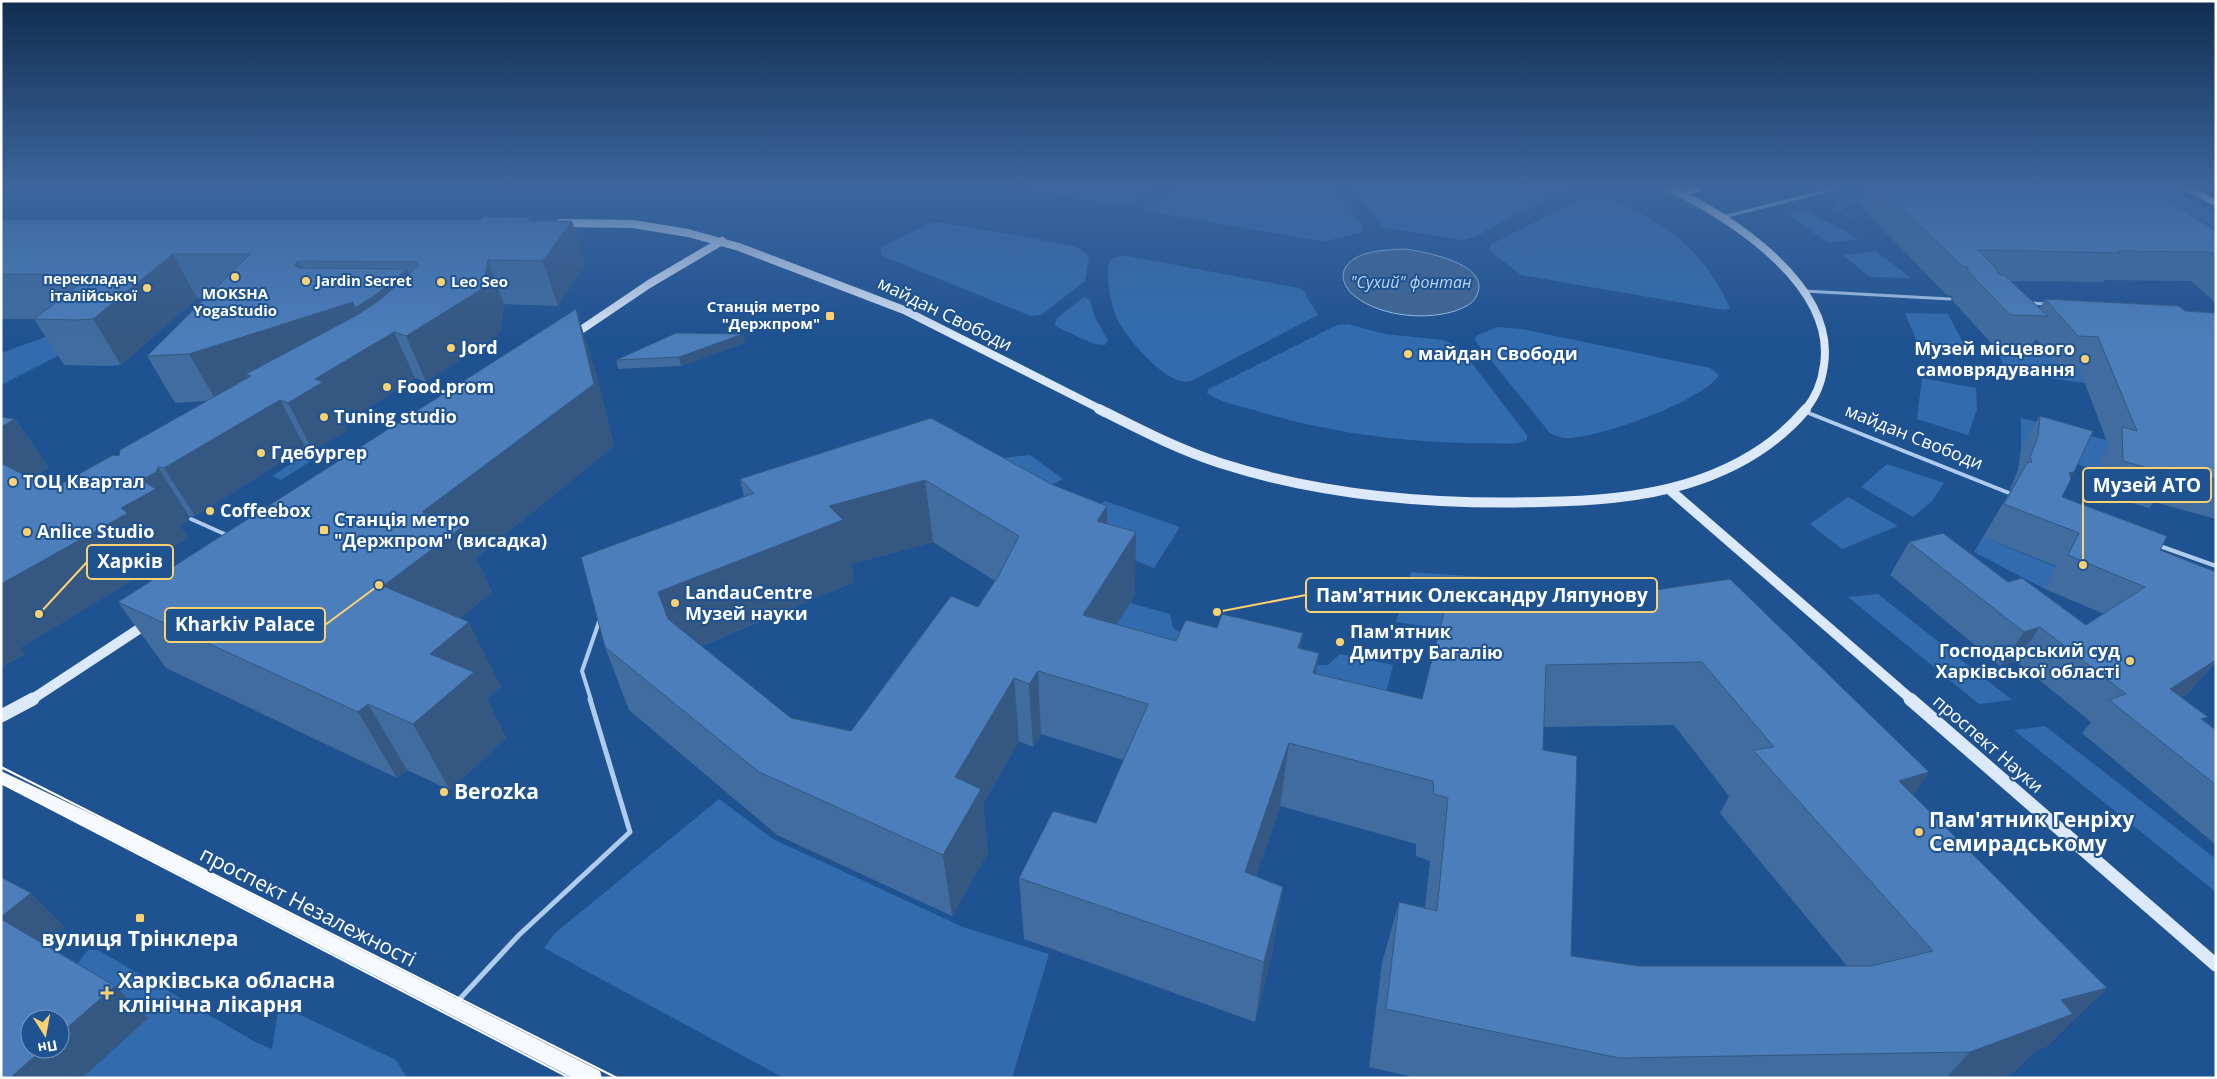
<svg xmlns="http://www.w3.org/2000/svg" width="2217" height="1079" viewBox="0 0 2217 1079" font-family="'Open Sans',sans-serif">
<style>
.green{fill:#326caf}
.water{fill:#406592;stroke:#a3c7ef}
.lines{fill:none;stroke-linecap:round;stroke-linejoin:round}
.lane-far2{stroke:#b0cced;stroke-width:3}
.lane-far1{stroke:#b0cced;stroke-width:4}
.lane{stroke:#b0cced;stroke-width:5}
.secondary-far2{stroke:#dce9fa;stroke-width:8}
.secondary-far1{stroke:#dce9fa;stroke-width:10}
.secondary{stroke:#dce9fa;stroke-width:13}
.primary{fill:#f6faff;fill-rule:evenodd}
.tram-far1{stroke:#fff;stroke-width:1}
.tram{stroke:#fff;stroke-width:2}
.wall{fill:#406ca0;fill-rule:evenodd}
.shaded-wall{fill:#345882}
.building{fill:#4b7eba;stroke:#345882;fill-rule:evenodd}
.poi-dot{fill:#fcd16f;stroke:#1f5291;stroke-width:2}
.labels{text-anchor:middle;stroke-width:4;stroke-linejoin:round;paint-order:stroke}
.far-poi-label{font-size:15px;font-weight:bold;fill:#fff;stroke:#1f5291;text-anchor:end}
.far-water-label{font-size:16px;font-style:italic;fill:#bcd6f4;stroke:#1f5291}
.street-label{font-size:18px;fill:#fff;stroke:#1f5291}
.poi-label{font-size:18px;font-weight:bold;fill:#fff;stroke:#1f5291;text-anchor:start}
.near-poi-label{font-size:21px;font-weight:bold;fill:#fff;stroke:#1f5291;text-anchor:start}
.near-street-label{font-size:21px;fill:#fff;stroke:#1f5291}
.leader{fill:none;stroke:#fcd16f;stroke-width:2}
.callout-dot{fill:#fcd16f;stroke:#1f5291;stroke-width:2}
.callout{fill:#1f5291;stroke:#fcd16f;stroke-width:2}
.callout-label{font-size:19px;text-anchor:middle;font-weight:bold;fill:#fff}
</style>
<rect width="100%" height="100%" fill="#1f5291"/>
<g class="green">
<path d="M1020 188H1154L1136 202 1119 205Z"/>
<path d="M1181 188H1332L1360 222 1363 230 1359 233 1330 240 1321 241 1159 213 1149 210V205Z"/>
<path d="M1352 188H1568L1474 237 1463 240 1383 227Z"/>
<path d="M1889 188 1901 194 1839 208 1856 218 1847 216 1833 209 1836 207 1834 202Z"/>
<path d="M2137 188H2168L2216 213V227Z"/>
<path d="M1589 195C1605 195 1618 202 1633 209 1680 233 1708 260 1730 308L1724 310 1521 275 1489 250 1490 245Z"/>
<path d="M1805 210 1859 239 1828 243 1788 214Z"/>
<path d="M938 222 1074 246 1086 253 1089 257 1085 281 1041 315 1031 316 882 256 880 250 883 246 927 224Z"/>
<path d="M1876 251 1911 278 1870 277 1843 255Z"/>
<path d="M1128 256 1299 288 1306 292V296L1318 315 1191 381C1168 388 1124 336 1116 316 1111 304 1109 291 1108 278 1108 270 1107 262 1114 257Z"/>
<path d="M1084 297 1090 300 1095 318 1108 340 1105 345 1094 344 1057 327 1055 324 1057 318Z"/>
<path d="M1905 313 1948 314 1969 354 1920 349Z"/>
<path d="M1348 324 1385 334 1443 340 1454 345 1467 357 1527 435V440C1517 446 1498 443 1486 443 1406 443 1330 433 1254 410 1239 406 1219 402 1207 393L1208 389 1221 383 1337 325Z"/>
<path d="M1497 327 1521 329 1710 368 1719 375C1703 401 1599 438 1567 438 1561 438 1555 436 1549 432L1477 343 1475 340 1476 336Z"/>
<path d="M51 335 72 345 56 357 1 385V353Z"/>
<path d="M1993 345 2043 347 2060 367 2128 371 2085 383 2008 372Z"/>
<path d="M1922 378 1976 388 1977 409 1968 435 1917 419Z"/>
<path d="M2021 418 2149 451 2101 460 2100 471 2021 448Z"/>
<path d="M308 453 317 457 281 480 272 476Z"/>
<path d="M1030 455 1063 479 1014 505 959 463Z"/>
<path d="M1887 464 1944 483 1932 501 1913 517 1861 487Z"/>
<path d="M1848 497 1898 526 1842 549 1810 524Z"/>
<path d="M1105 501 1180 527 1154 568 1062 531Z"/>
<path d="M1983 537 2056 567 2045 589 1974 552Z"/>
<path d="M1411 572 1499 578 1511 639 1396 622Z"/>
<path d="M1878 594 2012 700 1979 704 1848 597Z"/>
<path d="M1123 601 1170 614 1173 628 1183 634 1169 670 1098 651Z"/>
<path d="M1340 654 1393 665 1379 722 1301 703 1315 665H1328Z"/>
<path d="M2045 726 2216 859V892L2014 730Z"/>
<path d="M719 799 773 839 963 927 1049 954 1012 1078H784L544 948 555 933Z"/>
<path d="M88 950H98L257 1043 272 1049 279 1005 396 1060 407 1078H82L148 1018 78 968V963Z"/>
</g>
<path class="water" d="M1405 249C1425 252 1494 264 1476 297 1472 305 1462 308 1455 311 1423 321 1375 316 1350 292 1346 287 1343 281 1343 275 1347 250 1386 250 1405 249Z"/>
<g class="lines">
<g class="lane-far2">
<path d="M1723 217 1838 188"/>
<path d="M1804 291 1950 299"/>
<path d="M2031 303 2046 304"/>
</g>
<g class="lane-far1">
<path d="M1806 412 2009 493"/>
<path d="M191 519 229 536"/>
<path d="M2157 545 2216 566"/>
<path d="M591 700 582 671 600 619"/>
</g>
<path class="lane" d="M456 1003 519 935 630 832 590 699"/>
<g class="secondary-far2">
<path d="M1669 188C1731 217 1836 285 1824 365 1822 381 1816 397 1805 410"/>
<path d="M1681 193 1698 188"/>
<path d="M560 223 633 224 688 233 739 247 904 310 1102 410"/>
<path d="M572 336 649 284 722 241"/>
</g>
<g class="secondary-far1">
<path d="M1099 409C1139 429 1177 449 1220 463 1323 496 1433 505 1541 502 1590 501 1639 498 1686 484 1732 470 1775 446 1806 409"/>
<path d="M1670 490 1912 700"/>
<path d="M31 700 148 623"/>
</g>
<g class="secondary">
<path d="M1910 699 2216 965"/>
<path d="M1 716 33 699"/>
</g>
<g class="primary">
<path d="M2183 188H2193L2216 199V206Z"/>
<path d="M1 771 117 826 600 1071 602 1078H573L105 836 1 784Z"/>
</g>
<path class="tram-far1" d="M2181 188 2216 206"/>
<g class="tram">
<path d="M1 767 617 1078"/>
<path d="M1 783 570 1078"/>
</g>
</g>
<g class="wall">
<path d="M1865 188H2145L2216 231V303L2191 281 2104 280 2103 282 2010 281 2040 308 2045 299 2185 311 2216 313V519L2154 502 2149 508 2101 494 2100 460 2109 447 2079 368 2059 367 2036 339 2031 347 1993 345 1953 301 1952 296 1947 295 1858 204Z"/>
<path d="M531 217 533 221 585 265 558 306 504 304 500 331 496 336 426 382 415 378 344 423 347 430 313 451 305 447 195 516H189L188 521 180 526 188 538 157 556 162 562 20 648 25 654 1 667V417L15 419 49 468 31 478 52 489 119 456 207 401 175 403 147 356 205 298H197L121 365 106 366 64 365 34 319H1V220H481Z"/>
<path d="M743 334 745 343 681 366 618 369 616 360Z"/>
<path d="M595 369 614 446 476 558 492 592 460 618 501 687 487 699 506 738 450 790 407 770 397 778 166 668 118 602Z"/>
<path d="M2040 416 2074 472 2070 477 2062 497 2160 550 2216 572V661L2188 693 2182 697 2204 721 2216 730V845L2082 733 2091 722 2016 661 2000 666 1890 575 1909 542 2008 582 2086 625 2104 614 2045 589 2056 566 1983 537 2011 490 2010 489 2018 470 2021 448Z"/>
<path d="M931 418 1053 485 1107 506V524L1135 595 1116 625 1176 641 1301 649 1319 653 1316 674 1422 699 1480 602 1559 596 1635 593 1929 772 1913 795 2107 988 2046 1047 2037 1049 2013 1073 2000 1078H1417L1369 1067 1382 963 1399 902 1425 908 1430 861 1416 856V844L1280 806 1256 876 1273 949 1255 1022 1024 939 1019 878 1096 823 1123 760 1041 734 1033 747 1019 741 983 804 988 852 952 916 777 835 629 710 605 647 744 497 740 479ZM933 542 995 581 978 607 851 731 791 718 701 646 854 582 851 564ZM1674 725 1729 796 1720 813 1847 966H1639L1571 956 1543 750V727Z"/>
</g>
<g class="shaded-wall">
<path d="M531 217 545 259 572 221 585 265 558 306 529 221Z"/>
<path d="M173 254 197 298 121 365 93 319Z"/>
<path d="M488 260 504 304 500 331 496 336 426 382 406 336Z"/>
<path d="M298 261 319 306 295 265Z"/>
<path d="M407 269 425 313 394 332 415 378 344 423 347 430 313 451 288 403 251 376 246 374 254 388 216 400 189 354 353 302 372 345 355 308Z"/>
<path d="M576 309 595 369 614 446 476 558 492 592 418 652 383 586 422 512Z"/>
<path d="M743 334 745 343 681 366 679 357Z"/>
<path d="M280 400 305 447 195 516 164 468Z"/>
<path d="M15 419 49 468 5 495 1 490V427Z"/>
<path d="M158 467 189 516 188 521 180 526 188 538 157 556 162 562 20 648 25 654 1 667V584L121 508 142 480Z"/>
<path d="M2074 472 2053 505 2069 473Z"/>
<path d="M925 480 933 542 851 564 854 582 678 655 658 592 829 506Z"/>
<path d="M1107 506V568L1097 521Z"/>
<path d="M1136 532 1135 595 1084 678 1083 615Z"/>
<path d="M469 622 501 687 487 699 506 738 450 790 413 724 430 654Z"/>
<path d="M2040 627 2016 661 2000 666 2024 632Z"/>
<path d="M1303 633 1294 696 1298 648Z"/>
<path d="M1319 653 1309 716 1313 673Z"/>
<path d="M2216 660 2188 693 2142 722 2170 689Z"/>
<path d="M1038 671 1041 734 1033 747 1029 684Z"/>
<path d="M1014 678 1019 741 983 804 988 852 952 916 943 855 955 777Z"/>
<path d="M368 704 407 770 397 778 358 712Z"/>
<path d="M1289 743 1280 806 1237 933 1245 872Z"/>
<path d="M1929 772 1886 835 1899 781Z"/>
<path d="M1283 887 1273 949 1255 1022 1264 962Z"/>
<path d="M31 893 65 927 35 951 1 919V917Z"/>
<path d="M115 986 148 1018 82 1078H10L43 1049H60V1034Z"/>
<path d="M2107 988 2046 1047 2037 1049 2013 1073 2000 1078H1946L1970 1052 2061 1000Z"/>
</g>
<g class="building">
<path d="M1882 188H2145L2173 203 2216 231V256L2210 252 2118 251 2120 253 1978 250 1997 269 1998 274 2004 275 2048 316 2010 315 1968 271 1967 267 1962 266Z"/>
<path d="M484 217H531L529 221H572L543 261 488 260 483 286 479 291 406 336 394 332 315 379 323 382 288 403 280 400 164 468 158 467 156 472 142 480 156 489 121 508 128 513 1 584V463L52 489 113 455 119 456 120 450 251 376 246 374 357 315 381 299 419 265 416 262 298 261 295 265 299 268 407 269 377 294 355 308 353 302 189 354 147 356 250 254H173L93 319 77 320 34 319 92 275 1 274V220H481Z"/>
<path d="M2045 299 2179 306 2185 311 2216 313V479L2172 467 2173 475 2123 461 2122 427 2137 431 2098 337 2078 336Z"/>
<path d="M576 309 594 384 422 512 462 527 383 586 469 622 430 654 474 672 413 724 368 704 358 712 118 602Z"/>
<path d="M676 333 743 334 679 357 616 360Z"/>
<path d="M2040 416 2093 431 2074 472 2069 473 2071 479 2062 497 2167 536 2160 550 2216 572V660L2170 689 2208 717 2201 719 2216 730V785L2109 700 2126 694 2040 627 2024 632 1909 542 1943 533 2008 582 2022 578 2086 625 2145 587 2068 555 2079 533 2004 504 2027 463 2032 462 2030 457 2038 437Z"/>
<path d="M1 417 15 419 1 427Z"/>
<path d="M931 418 1053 485 1107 506 1097 521 1136 532 1083 615 1176 641 1186 620 1217 628 1222 614 1303 633 1298 648 1319 653 1313 673 1422 699 1449 593 1480 602 1486 589 1559 596 1635 593 1730 579 1929 772 1899 781 2107 988 2061 1000 2073 1014 1970 1052 1619 1058 1386 1009 1399 902 1437 911 1448 798 1434 794 1433 781 1289 743 1245 872 1283 887 1264 962 1019 878 1053 811 1096 823 1148 704 1038 671 1029 684 1014 678 955 777 981 789 943 855 759 772 605 647 581 557 754 493 740 479ZM925 480 1019 536 999 575 978 607 951 596 851 731 791 718 668 619 658 592 843 520 829 506ZM1702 662 1774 747 1753 750 1933 951 1871 966H1639L1571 956 1577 756 1543 750 1546 665Z"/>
<path d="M1 877 31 893 1 917Z"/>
<path d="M1 919 115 986 60 1034V1019H30V1049H43L10 1078H1Z"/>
</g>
<linearGradient id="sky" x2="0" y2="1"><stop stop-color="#112d50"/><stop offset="0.55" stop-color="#3c669d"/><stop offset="1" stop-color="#3c669d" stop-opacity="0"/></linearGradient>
<rect width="2217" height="339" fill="url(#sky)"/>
<g class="poi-dot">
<circle cx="235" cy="277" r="5"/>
<circle cx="306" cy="281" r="5"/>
<circle cx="441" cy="282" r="5"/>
<circle cx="147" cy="288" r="5"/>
<rect x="825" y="311" width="10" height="10" rx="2.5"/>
<circle cx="451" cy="348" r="5"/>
<circle cx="1408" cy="354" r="5"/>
<circle cx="2085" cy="359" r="5"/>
<circle cx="387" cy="387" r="5"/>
<circle cx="324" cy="417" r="5"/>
<circle cx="261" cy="453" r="5"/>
<circle cx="13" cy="482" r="5"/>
<circle cx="210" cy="511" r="5"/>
<rect x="319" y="525" width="10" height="10" rx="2.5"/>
<circle cx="27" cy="532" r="5"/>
<circle cx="675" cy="603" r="5"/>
<circle cx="1340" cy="642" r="5"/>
<circle cx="2130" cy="661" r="5"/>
<circle cx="444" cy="792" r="5"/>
<circle cx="1919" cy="832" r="5"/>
<rect x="135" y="913" width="10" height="10" rx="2.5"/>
<path d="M104.5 985.5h5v5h5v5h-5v5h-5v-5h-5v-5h5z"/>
</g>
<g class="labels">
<g class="far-poi-label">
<text x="137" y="284">перекладач<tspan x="137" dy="17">італійської</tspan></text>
<text x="316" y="286" text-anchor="start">Jardin Secret</text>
<text x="451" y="287" text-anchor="start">Leo Seo</text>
<text x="235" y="299" text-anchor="middle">MOKSHA<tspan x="235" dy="17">YogaStudio</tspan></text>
<text x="820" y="312">Станція метро<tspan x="820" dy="17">"Держпром"</tspan></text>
</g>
<g class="far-water-label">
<text x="1411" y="288">"Сухий" фонтан</text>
</g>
<g class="street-label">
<text transform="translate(945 314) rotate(26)" y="6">майдан Свободи</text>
<text transform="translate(1914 437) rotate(22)" y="6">майдан Свободи</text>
<text transform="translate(1988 744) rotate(41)" y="6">проспект Науки</text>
</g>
<g class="poi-label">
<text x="461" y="354">Jord</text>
<text x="2075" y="355" text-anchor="end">Музей місцевого<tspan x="2075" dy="21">самоврядування</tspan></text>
<text x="1418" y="360">майдан Свободи</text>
<text x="397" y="393">Food.prom</text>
<text x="334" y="423">Tuning studio</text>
<text x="271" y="459">Гдебургер</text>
<text x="23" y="488">ТОЦ Квартал</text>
<text x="220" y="517">Coffeebox</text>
<text x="334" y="526">Станція метро<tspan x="334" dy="21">"Держпром" (висадка)</tspan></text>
<text x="37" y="538">Anlice Studio</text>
<text x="685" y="599">LandauCentre<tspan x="685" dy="21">Музей науки</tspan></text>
<text x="1350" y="638">Пам'ятник<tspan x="1350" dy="21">Дмитру Багалію</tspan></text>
<text x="2120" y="657" text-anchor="end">Господарський суд<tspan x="2120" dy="21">Харківської області</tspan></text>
</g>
<g class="near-poi-label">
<text x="454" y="799">Berozka</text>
<text x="1929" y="827">Пам'ятник Генріху<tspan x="1929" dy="24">Семирадському</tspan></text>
<text x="140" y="946" text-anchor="middle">вулиця Трінклера</text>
<text x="118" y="988">Харківська обласна<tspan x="118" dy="24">клінічна лікарня</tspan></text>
</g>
<g class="near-street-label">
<text transform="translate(308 907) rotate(27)" y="7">проспект Незалежності</text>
</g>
</g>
<path class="leader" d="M2083 565L2083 485M39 614L87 562M1217 612L1306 595M379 585L325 625"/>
<g class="callout-dot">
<circle cx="2083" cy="565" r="5"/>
<circle cx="39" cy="614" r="5"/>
<circle cx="1217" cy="612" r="5"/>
<circle cx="379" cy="585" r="5"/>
</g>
<g class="callout">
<rect x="2083" y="468" width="128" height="34" rx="5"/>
<rect x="87" y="545" width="86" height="34" rx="5"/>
<rect x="1306" y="578" width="351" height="34" rx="5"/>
<rect x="165" y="608" width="160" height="34" rx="5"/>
</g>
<g class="callout-label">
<text x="2147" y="492">Музей АТО</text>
<text x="130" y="568">Харків</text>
<text x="1482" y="602">Пам'ятник Олександру Ляпунову</text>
<text x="245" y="631">Kharkiv Palace</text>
</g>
<rect width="2217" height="1079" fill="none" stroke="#ffffff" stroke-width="5"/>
<g transform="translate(45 1034) rotate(169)"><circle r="24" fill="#1f5291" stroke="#7997bd"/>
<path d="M0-4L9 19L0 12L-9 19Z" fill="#fcd16f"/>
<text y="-8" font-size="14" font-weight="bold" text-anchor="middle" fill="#ffffff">Пн</text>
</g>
</svg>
